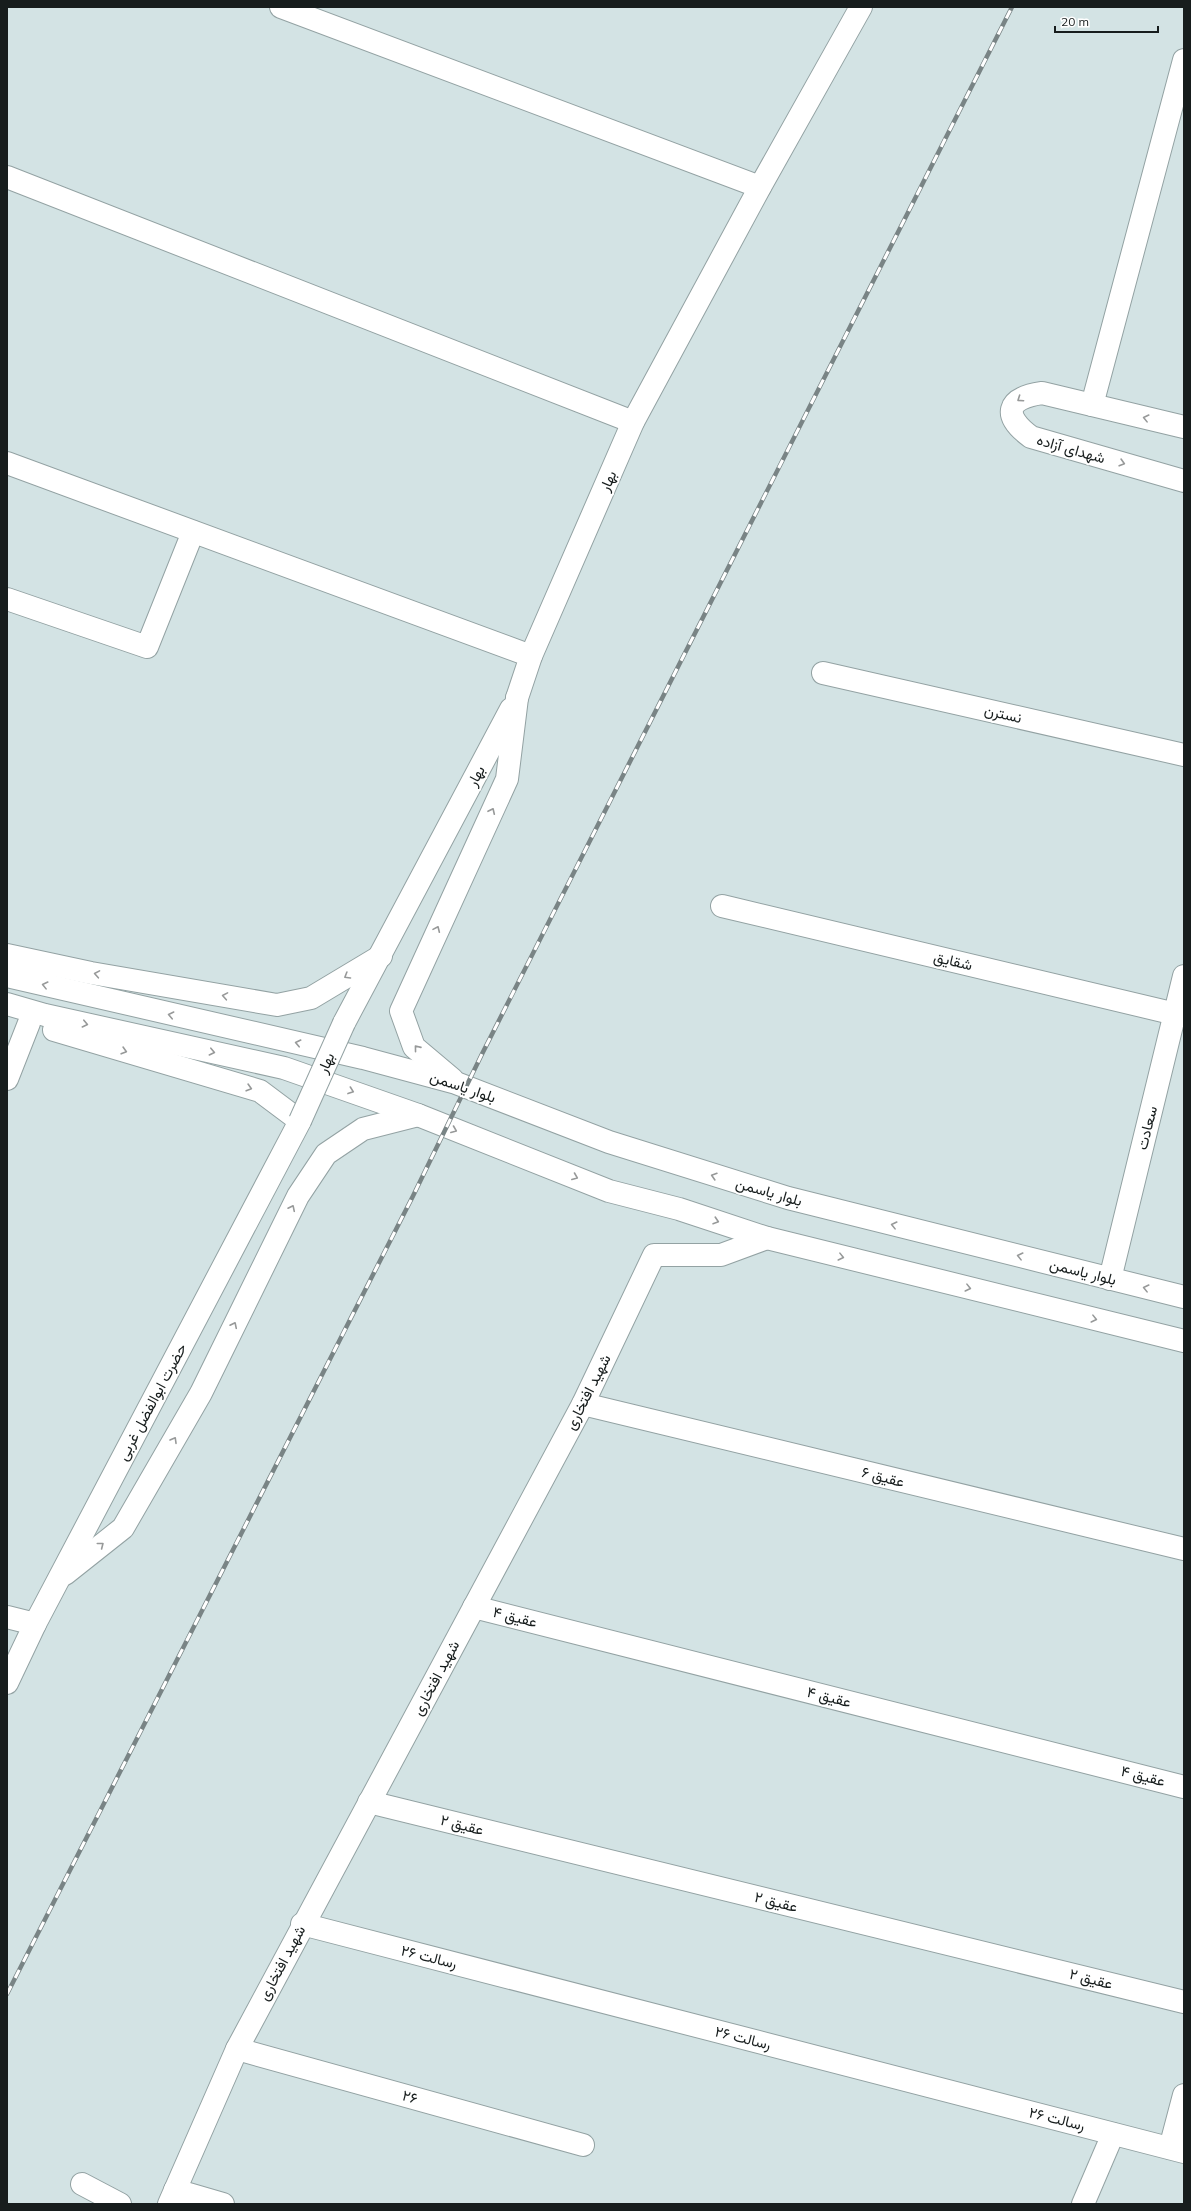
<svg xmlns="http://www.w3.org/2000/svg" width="1191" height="2211" viewBox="0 0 1191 2211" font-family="Mulish,Vazirmatn,sans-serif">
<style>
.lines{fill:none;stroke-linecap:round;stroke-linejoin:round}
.street-casing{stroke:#93a2a3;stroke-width:24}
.secondary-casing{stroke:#93a2a3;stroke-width:24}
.street{stroke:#fff;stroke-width:22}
.secondary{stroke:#fff;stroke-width:22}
.rail-casing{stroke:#798485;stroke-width:4.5}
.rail{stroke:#fff;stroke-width:3;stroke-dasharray:9;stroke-linecap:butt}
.secondary-bridge-casing{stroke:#93a2a3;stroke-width:24;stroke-linecap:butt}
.secondary-bridge{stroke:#fff;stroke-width:22}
.oneway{stroke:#979999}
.labels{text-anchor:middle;stroke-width:4;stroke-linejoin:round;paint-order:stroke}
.street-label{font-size:15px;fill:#171d1d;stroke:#fff}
</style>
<rect width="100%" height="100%" fill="#d3e3e4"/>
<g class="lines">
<g class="street-casing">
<g id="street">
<path d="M281 7 760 187"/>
<path d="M7 177 633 422"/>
<path d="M1092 405 1184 60"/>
<path d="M1184 427 1042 393C1006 398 1002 416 1031 437L1184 481"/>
<path d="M7 463 531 656"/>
<path d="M7 599 147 647 193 532"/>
<path d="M823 673 1184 755"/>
<path d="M517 698 531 656 633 422 760 187 861 7"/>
<path d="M722 906 1184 1016"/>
<path d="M7 1079 29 1023"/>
<path d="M1110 1279 1184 976"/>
<path d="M583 1404 1184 1549"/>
<path d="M474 1607 1184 1787"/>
<path d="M7 1617 35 1624"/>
<path d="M369 1802 1184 2002"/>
<path d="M302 1924 1184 2152"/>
<path d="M237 2049 583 2145"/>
<path d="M1170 2148 1184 2095"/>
<path d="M82 2184 120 2204"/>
<path d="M175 2190 223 2204"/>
<path d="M169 2204 237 2049 583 1404 654 1255H721L767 1238"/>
<path d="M1083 2204 1113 2134"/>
</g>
</g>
<g class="secondary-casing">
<g id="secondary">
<path d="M7 955 91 973 277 1005 311 998 381 956"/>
<path d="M7 976 363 1058 456 1083 609 1142 788 1198 1184 1297"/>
<path d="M7 1004 45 1015 284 1068 418 1115 609 1191 679 1209 767 1238 1184 1341"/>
<path d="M344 1023 511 709"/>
<path d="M452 1079 414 1047 401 1011 507 779 517 698"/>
<path d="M65 1574 123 1528 201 1393 298 1196 326 1154 363 1129 418 1115"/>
<path d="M7 1683 35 1624 300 1121 260 1091 54 1030"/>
</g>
</g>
<use href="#street" class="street"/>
<use href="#secondary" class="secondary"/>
<g class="rail-casing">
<path id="rail" d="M7 1994 413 1196 482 1054 1012 7"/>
</g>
<use href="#rail" class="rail"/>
<g class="secondary-bridge-casing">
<path id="secondary-bridge" d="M300 1121 344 1023"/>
</g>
<use href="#secondary-bridge" class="secondary-bridge"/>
</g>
<defs><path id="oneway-chevron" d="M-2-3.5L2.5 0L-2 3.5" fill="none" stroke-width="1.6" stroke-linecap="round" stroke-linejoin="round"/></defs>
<g class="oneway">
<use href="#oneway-chevron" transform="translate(1020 399) rotate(146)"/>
<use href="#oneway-chevron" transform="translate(1146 418) rotate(-166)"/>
<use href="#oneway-chevron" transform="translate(1122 463) rotate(16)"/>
<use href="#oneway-chevron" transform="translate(492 811) rotate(-65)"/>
<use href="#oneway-chevron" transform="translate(437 929) rotate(-66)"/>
<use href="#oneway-chevron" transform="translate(97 974) rotate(-170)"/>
<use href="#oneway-chevron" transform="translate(347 976) rotate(149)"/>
<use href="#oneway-chevron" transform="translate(45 985) rotate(-166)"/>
<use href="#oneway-chevron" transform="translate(225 996) rotate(-170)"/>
<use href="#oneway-chevron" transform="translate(171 1015) rotate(-167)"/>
<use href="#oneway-chevron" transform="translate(85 1024) rotate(13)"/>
<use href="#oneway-chevron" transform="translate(298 1043) rotate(-167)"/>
<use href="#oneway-chevron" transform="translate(417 1048) rotate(-129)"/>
<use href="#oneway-chevron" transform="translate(124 1051) rotate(16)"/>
<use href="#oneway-chevron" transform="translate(212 1052) rotate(13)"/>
<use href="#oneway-chevron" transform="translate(249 1088) rotate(16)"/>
<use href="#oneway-chevron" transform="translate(351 1091) rotate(20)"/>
<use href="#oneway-chevron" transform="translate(454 1130) rotate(22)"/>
<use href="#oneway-chevron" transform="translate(714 1176) rotate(-163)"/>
<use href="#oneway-chevron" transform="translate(575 1177) rotate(22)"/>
<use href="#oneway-chevron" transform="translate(292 1208) rotate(-64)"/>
<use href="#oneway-chevron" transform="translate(716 1221) rotate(18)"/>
<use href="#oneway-chevron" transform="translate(894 1225) rotate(-166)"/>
<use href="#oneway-chevron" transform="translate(1020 1256) rotate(-166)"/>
<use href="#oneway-chevron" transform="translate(841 1257) rotate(14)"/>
<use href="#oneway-chevron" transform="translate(968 1288) rotate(14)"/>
<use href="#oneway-chevron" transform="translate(1146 1288) rotate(-166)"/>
<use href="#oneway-chevron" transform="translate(1094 1319) rotate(14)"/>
<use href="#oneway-chevron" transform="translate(234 1325) rotate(-64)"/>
<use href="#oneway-chevron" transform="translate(174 1440) rotate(-60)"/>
<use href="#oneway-chevron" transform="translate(101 1545) rotate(-38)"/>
</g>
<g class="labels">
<g class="street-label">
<text transform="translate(1071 449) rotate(16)" y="5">شهدای آزاده</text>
<text transform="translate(608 481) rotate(-66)" y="5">بهار</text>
<text transform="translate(1003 714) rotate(13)" y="5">نسترن</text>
<text transform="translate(476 776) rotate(-62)" y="5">بهار</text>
<text transform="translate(953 961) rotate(13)" y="5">شقایق</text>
<text transform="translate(326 1063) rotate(-66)" y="5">بهار</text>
<text transform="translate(463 1087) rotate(19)" y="5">بلوار یاسمن</text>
<text transform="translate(1147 1128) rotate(-76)" y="5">سعادت</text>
<text transform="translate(769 1192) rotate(16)" y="5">بلوار یاسمن</text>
<text transform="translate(1083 1272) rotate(14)" y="5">بلوار یاسمن</text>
<text transform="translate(588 1392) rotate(-63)" y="5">شهید افتخاری</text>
<text transform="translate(152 1402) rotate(-62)" y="5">حضرت ابوالفضل غربی</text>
<text transform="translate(883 1477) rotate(14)" y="5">عقیق ۶</text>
<text transform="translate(515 1617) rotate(14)" y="5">عقیق ۴</text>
<text transform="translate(436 1678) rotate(-62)" y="5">شهید افتخاری</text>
<text transform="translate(829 1697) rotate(14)" y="5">عقیق ۴</text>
<text transform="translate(1143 1776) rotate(14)" y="5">عقیق ۴</text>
<text transform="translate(462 1825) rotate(14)" y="5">عقیق ۲</text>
<text transform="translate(776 1902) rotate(14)" y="5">عقیق ۲</text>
<text transform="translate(429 1957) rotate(14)" y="5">رسالت ۲۶</text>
<text transform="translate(282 1963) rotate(-62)" y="5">شهید افتخاری</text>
<text transform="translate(1091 1979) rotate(14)" y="5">عقیق ۲</text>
<text transform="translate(743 2038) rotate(14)" y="5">رسالت ۲۶</text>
<text transform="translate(410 2097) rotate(16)" y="5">۲۶</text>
<text transform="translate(1057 2119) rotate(14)" y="5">رسالت ۲۶</text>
</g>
</g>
<rect width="1191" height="2211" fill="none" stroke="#171d1d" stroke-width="16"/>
<path d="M1055 26v6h103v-6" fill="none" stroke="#171d1d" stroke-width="2"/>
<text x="1061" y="26" font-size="12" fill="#171d1d" stroke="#ffffff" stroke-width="3" paint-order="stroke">20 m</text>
</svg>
